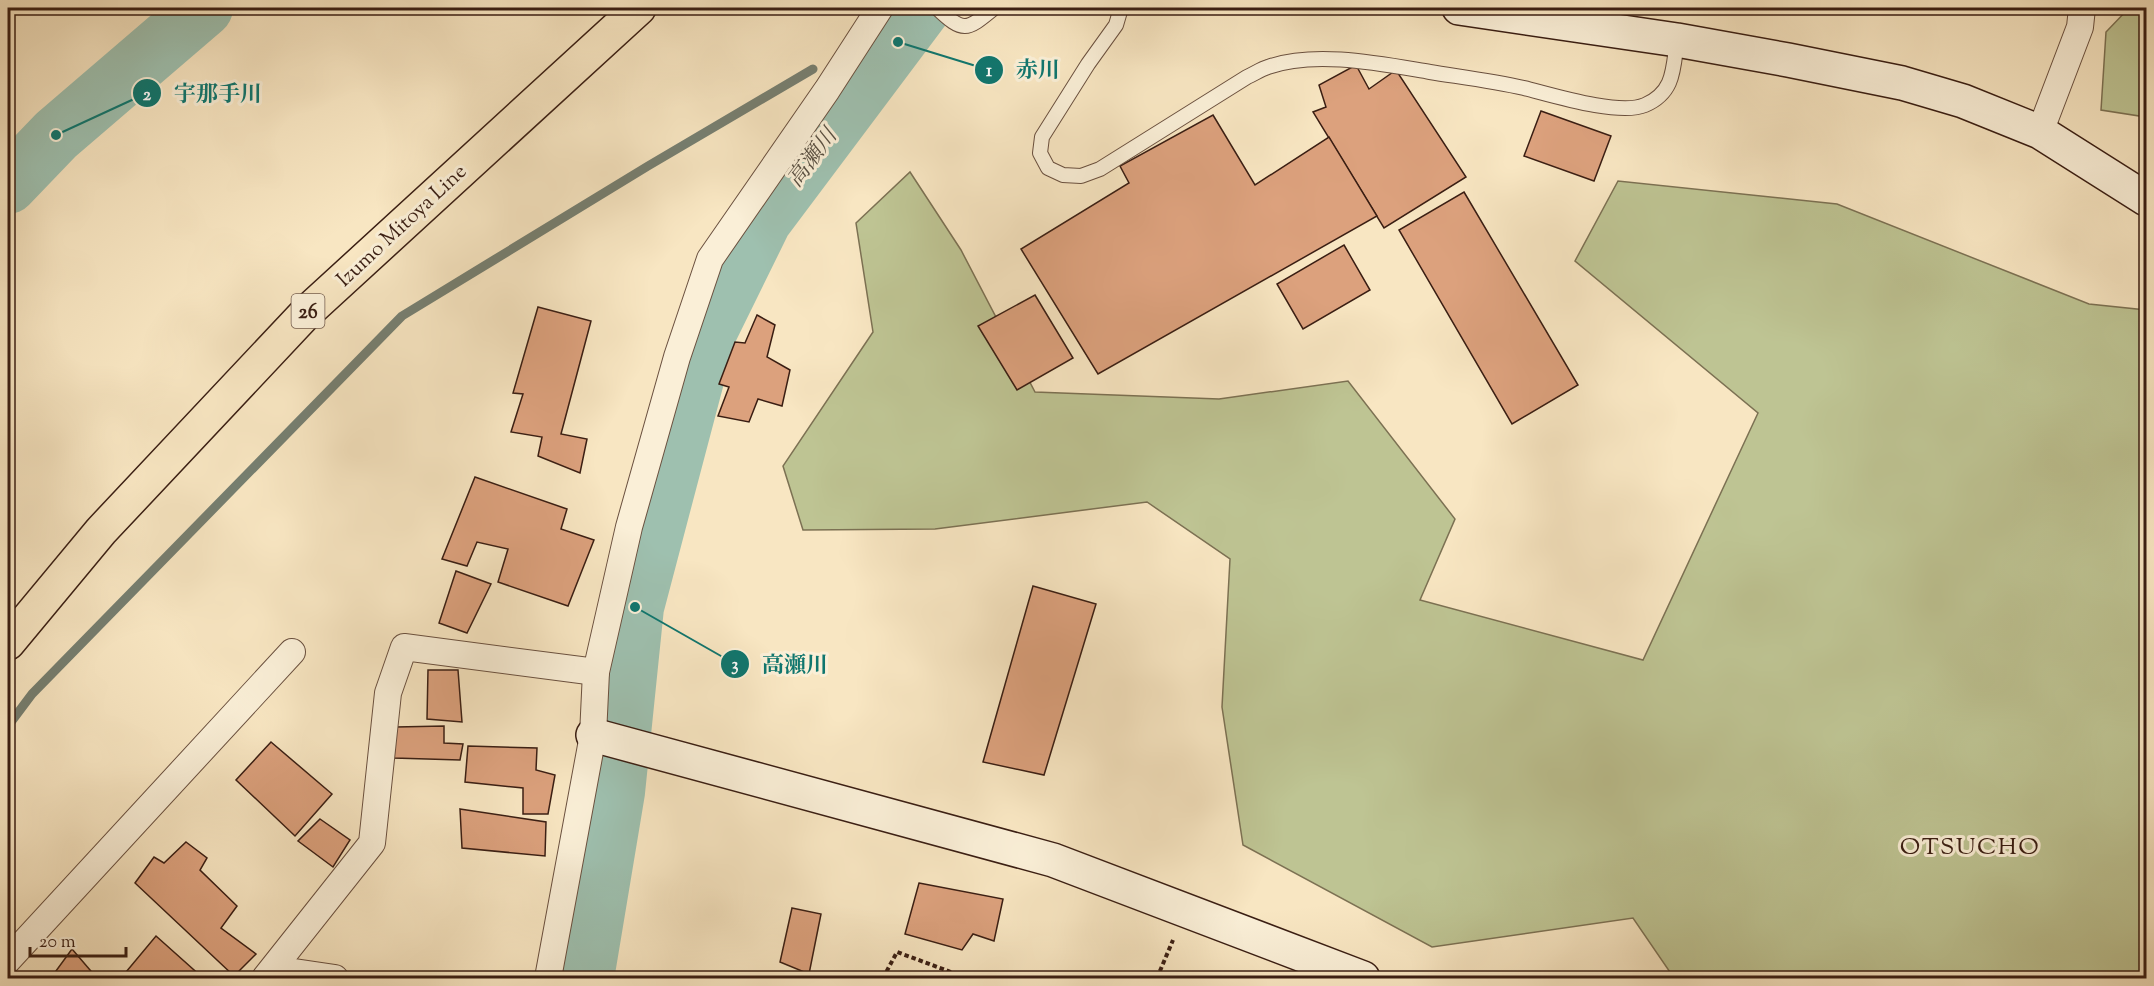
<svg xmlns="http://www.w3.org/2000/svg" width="2154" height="986" viewBox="0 0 2154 986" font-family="'Sorts Mill Goudy','Noto Serif JP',serif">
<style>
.green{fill:#bec493;stroke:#7c7153;stroke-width:1.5}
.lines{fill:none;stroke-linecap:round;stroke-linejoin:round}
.stream{stroke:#767f71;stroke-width:9}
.river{stroke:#9ec0af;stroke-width:58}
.building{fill:#dca17d;stroke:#3a1e13;stroke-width:1.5}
.lane-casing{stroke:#6a503f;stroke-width:16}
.street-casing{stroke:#6a503f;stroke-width:28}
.secondary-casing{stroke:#3a1e13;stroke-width:36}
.primary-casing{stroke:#3a1e13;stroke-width:36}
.path{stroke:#3a1e13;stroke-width:4;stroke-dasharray:4.5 3;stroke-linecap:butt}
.lane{stroke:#faefd7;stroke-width:14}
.street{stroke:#faefd7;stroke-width:26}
.secondary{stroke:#faefd7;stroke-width:33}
.primary{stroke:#f8e6c2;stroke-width:33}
.labels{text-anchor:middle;stroke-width:6;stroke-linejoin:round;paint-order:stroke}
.shield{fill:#faefd7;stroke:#745d4e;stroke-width:1.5}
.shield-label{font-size:20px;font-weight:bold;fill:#3a1e13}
.street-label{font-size:21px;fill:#3a1e13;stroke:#faefd7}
.water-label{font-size:22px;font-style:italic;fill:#584f42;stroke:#faefd7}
.quarter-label{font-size:24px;letter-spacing:1.5px;fill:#3a1e13;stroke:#faefd7}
.leader{fill:none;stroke:#0f766e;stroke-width:2}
.callout-dot{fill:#0f766e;stroke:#faefd7;stroke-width:2}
.mark-label{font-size:18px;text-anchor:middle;font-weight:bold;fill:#fff}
.callout-label{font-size:22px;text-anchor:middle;font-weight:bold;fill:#0f766e;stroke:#faefd7;stroke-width:6;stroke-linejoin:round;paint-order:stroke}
</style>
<rect width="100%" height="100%" fill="#f8e6c2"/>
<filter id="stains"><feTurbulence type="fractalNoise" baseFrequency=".00333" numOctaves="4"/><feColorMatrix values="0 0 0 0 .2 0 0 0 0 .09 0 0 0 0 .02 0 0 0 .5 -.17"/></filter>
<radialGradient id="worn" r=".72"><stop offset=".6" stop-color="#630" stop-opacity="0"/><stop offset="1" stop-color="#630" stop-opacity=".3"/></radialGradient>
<g class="green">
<path d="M2129 8H2146V117L2101 110 2106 32Z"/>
<path d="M910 172 961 250 1035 392 1219 399 1348 381 1455 519 1420 600 1643 660 1758 413 1575 261 1618 181 1837 204 2089 304 2146 310V978H1674L1633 918 1432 947 1243 845 1222 707 1230 559 1147 502 935 529 803 530 783 466 873 332 856 223Z"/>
</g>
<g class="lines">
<g class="stream">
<path d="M865 54 898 42"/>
<path d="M8 726 32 694 402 316 648 166 813 69"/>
</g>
<g class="river">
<path d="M8 185 56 135 204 8"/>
<path d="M585 978 616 792 635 607 707 334 763 220 922 8"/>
</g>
</g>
<g class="building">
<path d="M1356 65 1369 89 1396 70 1466 177 1384 228 1313 112 1326 107 1319 85Z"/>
<path d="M1541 111 1611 136 1594 181 1524 156Z"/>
<path d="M1213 115 1255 185 1329 137 1377 216 1098 374 1021 249 1129 183 1120 166Z"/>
<path d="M1464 192 1578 385 1512 424 1399 230Z"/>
<path d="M1344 245 1370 290 1303 329 1277 284Z"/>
<path d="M1035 295 1073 358 1017 390 978 326Z"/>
<path d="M538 307 591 321 561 434 587 439 580 473 538 456 542 437 511 432 523 394 513 393Z"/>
<path d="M757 315 775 325 767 357 790 370 782 406 758 399 749 422 718 416 729 387 719 384 735 342 745 343Z"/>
<path d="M475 477 567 509 561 529 594 540 568 606 498 582 508 549 477 542 467 566 442 559Z"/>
<path d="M456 571 491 584 467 633 439 623Z"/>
<path d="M1033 586 1096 604 1044 775 983 762Z"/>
<path d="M428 670H458L462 722 427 719Z"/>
<path d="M444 726V743L463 744 460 760 394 758 396 727Z"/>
<path d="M271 742 332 794 295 836 236 780Z"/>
<path d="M468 746 537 748 536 770 555 775 548 814H523V788L465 782Z"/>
<path d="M460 809 546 822 545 856 462 848Z"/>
<path d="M320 819 350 840 333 867 298 841Z"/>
<path d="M186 842 207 858 200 870 237 906 221 928 256 954 234 976 135 883 154 857 164 863Z"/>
<path d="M919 883 1003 899 994 941 973 934 962 950 905 934Z"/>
<path d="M792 908 821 914 809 974 780 962Z"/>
<path d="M156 936 203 978H121Z"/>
<path d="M72 949 96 977 95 978H58L53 975Z"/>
</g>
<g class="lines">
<g class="lane-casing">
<g id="lane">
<path d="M937 8C964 34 967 30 994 8"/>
<path d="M1121 8 1116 25 1088 64 1042 137 1040 153 1048 168 1063 175 1081 176 1100 169 1247 77C1254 74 1261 69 1268 67 1315 50 1382 64 1430 72 1461 77 1493 81 1524 88 1552 95 1619 116 1645 105 1675 92 1673 68 1677 40"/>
</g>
</g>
<g class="street-casing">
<g id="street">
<path d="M2040 132 2080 27 2082 8"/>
<path d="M8 960 292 652"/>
<path d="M274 969 335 978"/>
<path d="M265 978 372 843 388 693 404 647 596 672"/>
<path d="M548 978 593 735 596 672 629 527 677 357 710 259 827 90 880 8"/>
</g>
</g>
<g class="secondary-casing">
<g id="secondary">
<path d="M1459 8 1677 40 1788 60 1902 83 1963 101 2040 132 2146 199"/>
<path d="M593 735 1053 860 1363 978"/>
</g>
</g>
<g class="primary-casing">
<path id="primary" d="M8 643 101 531 306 313 639 8"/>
</g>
<g class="path">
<path d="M883 978 897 952 967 978"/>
<path d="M1157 978 1173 940"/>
</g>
<use href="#lane" class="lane"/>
<use href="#street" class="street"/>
<use href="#secondary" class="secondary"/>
<use href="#primary" class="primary"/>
</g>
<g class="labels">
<rect class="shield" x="291.5" y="294" width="33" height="34" rx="4.5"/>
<g class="shield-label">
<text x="308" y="318">26</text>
</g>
<g class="street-label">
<text transform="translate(401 225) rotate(-43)" y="7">Izumo Mitoya Line</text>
</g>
<g class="water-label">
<text transform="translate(811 157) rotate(-53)" y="8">高瀬川</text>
</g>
<g class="quarter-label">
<text x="1970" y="854">OTSUCHO</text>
</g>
</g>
<path class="leader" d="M898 42L989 70M56 135L147 93M635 607L735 664"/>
<g class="callout-dot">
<circle cx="898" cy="42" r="6"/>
<circle cx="56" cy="135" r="6"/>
<circle cx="635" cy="607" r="6"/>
<circle cx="989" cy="70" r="15"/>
<circle cx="147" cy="93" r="15"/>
<circle cx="735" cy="664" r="15"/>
</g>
<g class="mark-label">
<text x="989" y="76">1</text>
<text x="147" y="100">2</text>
<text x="735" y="670">3</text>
</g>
<g class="callout-label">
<text x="1038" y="77">赤川</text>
<text x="218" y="101">宇那手川</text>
<text x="795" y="672">高瀬川</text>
</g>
<rect width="2154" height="986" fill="none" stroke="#f8e6c2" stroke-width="30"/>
<rect x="9" y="9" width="2136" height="968" fill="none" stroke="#3a1e13" stroke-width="3"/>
<rect x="15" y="15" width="2124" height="956" fill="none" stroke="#3a1e13" stroke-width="1.5"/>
<path d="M30 947v9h96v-9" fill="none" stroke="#3a1e13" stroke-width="3"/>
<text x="39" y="947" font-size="18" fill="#3a1e13" stroke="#faefd7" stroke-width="4.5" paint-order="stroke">20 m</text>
<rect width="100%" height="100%" filter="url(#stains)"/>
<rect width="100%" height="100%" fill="url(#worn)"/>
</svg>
